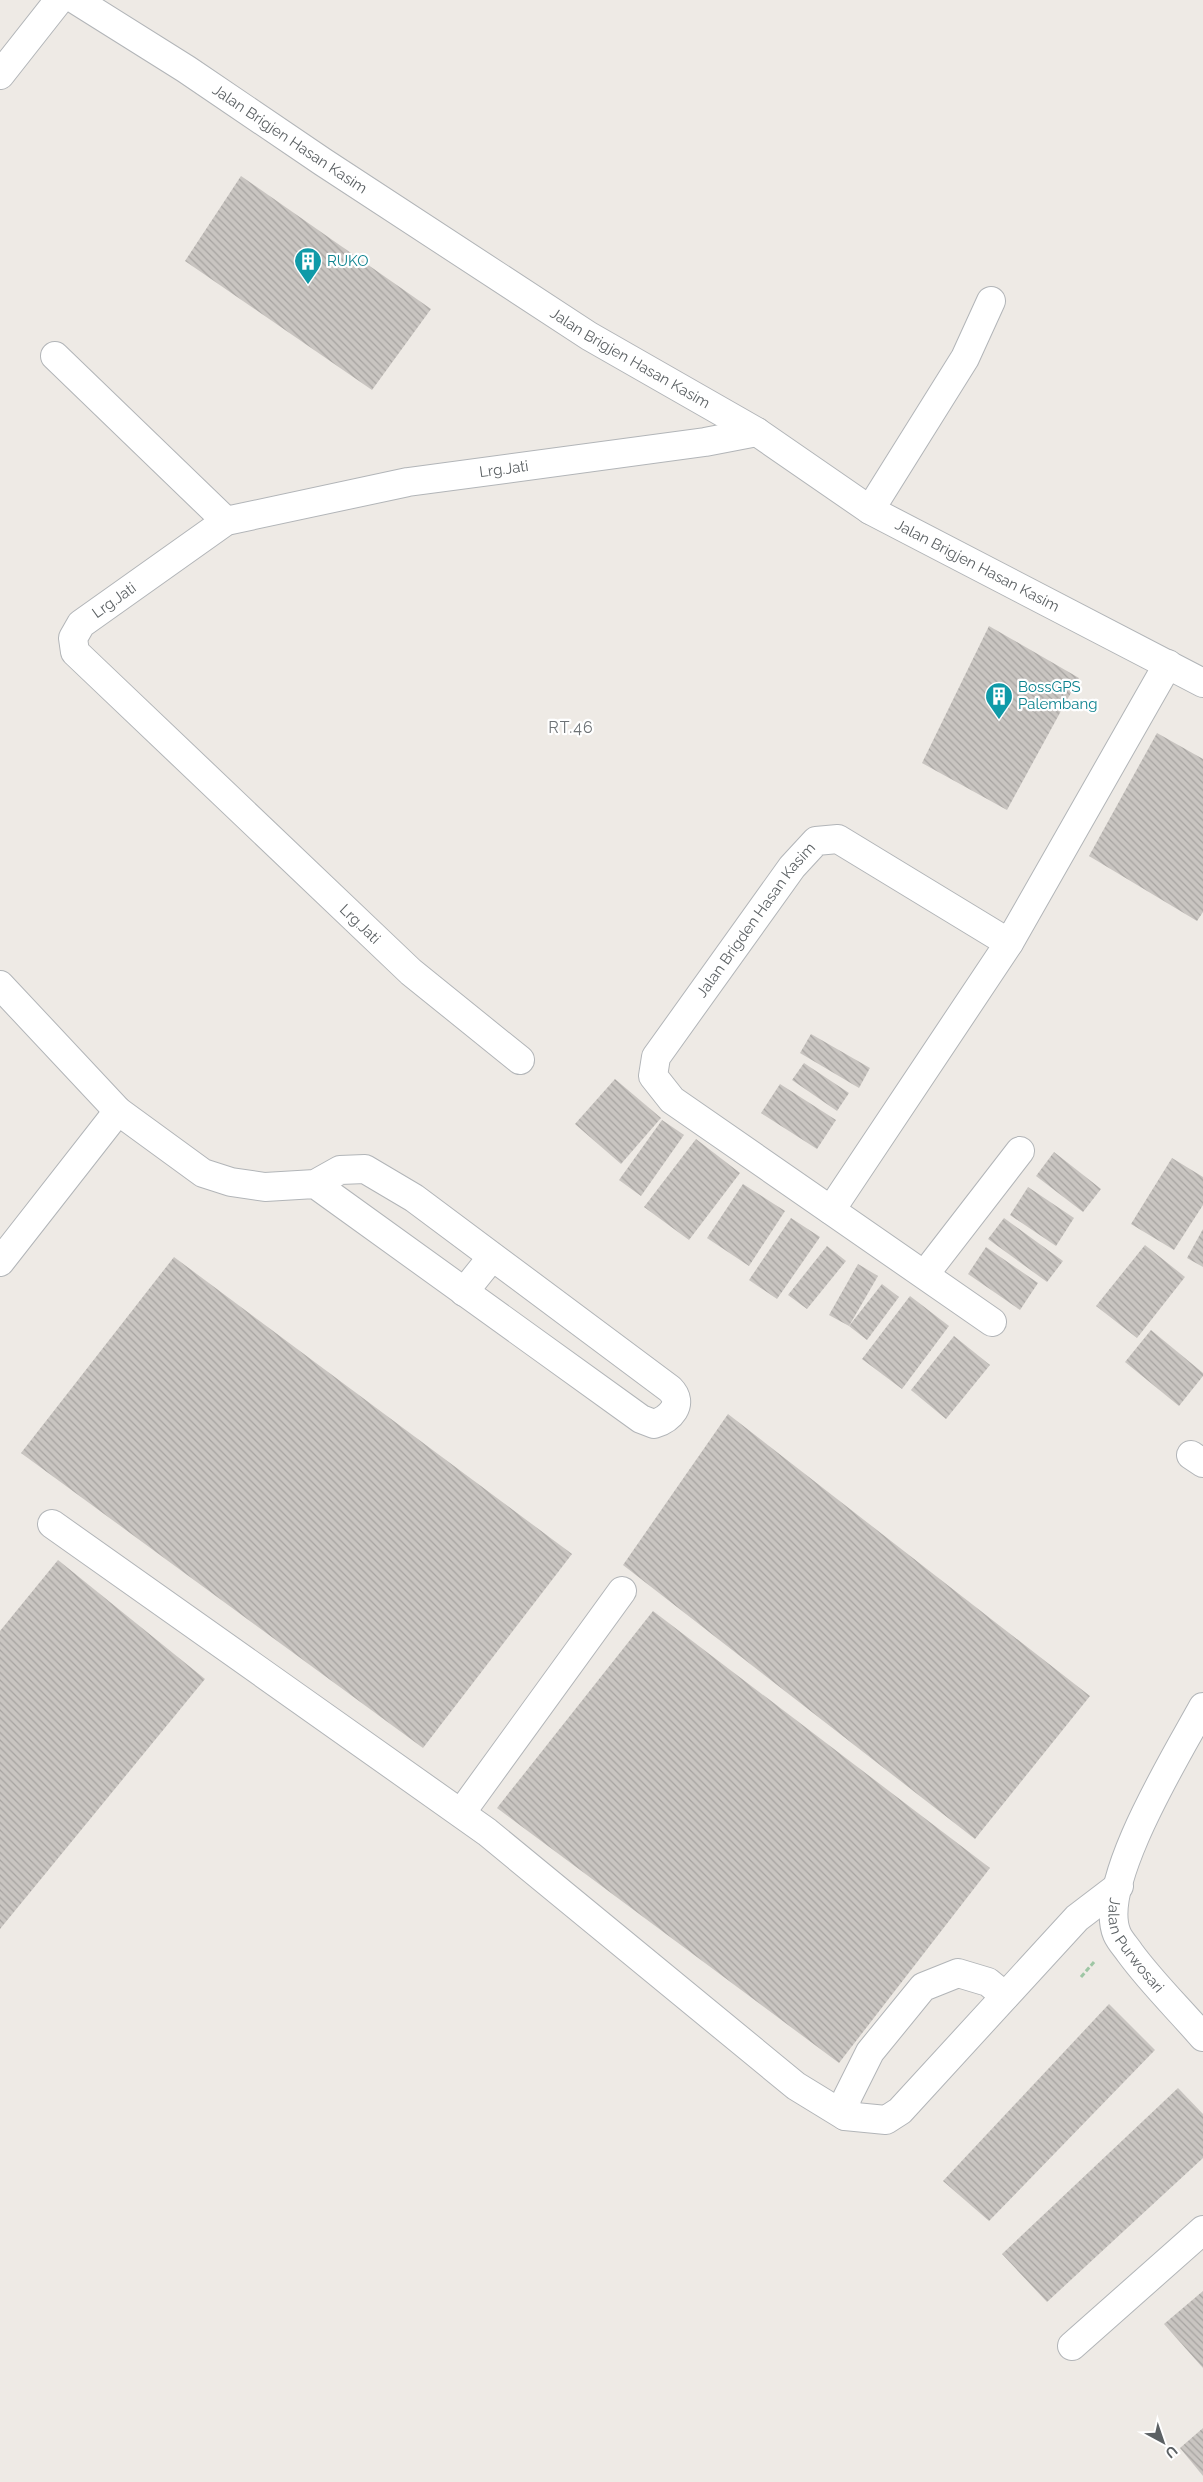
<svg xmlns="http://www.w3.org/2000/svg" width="1203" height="2482" viewBox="0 0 1203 2482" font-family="Raleway,sans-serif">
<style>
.building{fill:url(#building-back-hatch)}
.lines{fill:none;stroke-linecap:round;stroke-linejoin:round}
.minor-casing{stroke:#b2b5b8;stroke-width:30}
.path{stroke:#9ec6a4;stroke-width:3;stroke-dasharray:5 2.5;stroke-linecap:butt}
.minor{stroke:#fff;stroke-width:28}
.labels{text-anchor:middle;stroke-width:4.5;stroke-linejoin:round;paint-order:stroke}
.street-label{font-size:15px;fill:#5c6164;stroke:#fff}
.culture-label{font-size:15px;fill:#0d838f;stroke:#fff;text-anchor:start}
.neighbourhood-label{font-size:16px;letter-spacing:1px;fill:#6e7376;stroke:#fff}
</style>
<defs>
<pattern id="building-back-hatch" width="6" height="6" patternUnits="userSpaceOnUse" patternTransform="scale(1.25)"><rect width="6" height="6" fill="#c9c5c1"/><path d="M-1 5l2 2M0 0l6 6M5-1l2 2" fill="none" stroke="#a6a3a0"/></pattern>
</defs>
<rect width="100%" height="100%" fill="#eeeae5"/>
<g class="building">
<path d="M241 176 431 309 372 390 185 261Z"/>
<path d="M989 626 1079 678 1007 810 922 763Z"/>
<path d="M1157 733 1203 759V912L1197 921 1089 856Z"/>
<path d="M811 1034 870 1068 859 1088 800 1053Z"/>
<path d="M804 1063 849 1093 837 1111 792 1080Z"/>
<path d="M615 1079 661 1118 621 1164 575 1124Z"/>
<path d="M780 1084 836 1120 817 1149 761 1113Z"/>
<path d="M662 1120 684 1135 641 1196 619 1180Z"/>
<path d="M696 1139 740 1173 689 1240 644 1207Z"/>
<path d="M1054 1152 1101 1189 1083 1212 1036 1176Z"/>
<path d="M1172 1158 1203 1177V1205L1174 1250 1131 1224Z"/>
<path d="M743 1184 785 1211 749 1266 707 1238Z"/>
<path d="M1028 1187 1074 1218 1056 1246 1010 1215Z"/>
<path d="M791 1218 820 1237 777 1299 749 1280Z"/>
<path d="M1004 1218 1063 1261 1047 1282 988 1239Z"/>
<path d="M1203 1229V1267L1187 1258Z"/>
<path d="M1145 1245 1185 1277 1137 1338 1096 1306Z"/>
<path d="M827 1246 846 1261 807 1309 788 1295Z"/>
<path d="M986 1247 1038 1283 1020 1310 968 1274Z"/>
<path d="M174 1257 572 1554 423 1748 21 1453Z"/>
<path d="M858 1264 878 1276 849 1326 829 1315Z"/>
<path d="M882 1284 899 1297 867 1340 849 1326Z"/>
<path d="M910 1296 949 1326 902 1389 862 1359Z"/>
<path d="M1151 1330 1203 1373V1376L1179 1406 1125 1362Z"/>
<path d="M954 1336 990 1365 946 1419 911 1390Z"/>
<path d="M728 1414 1090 1696 975 1839 623 1565Z"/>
<path d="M58 1560 205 1679 0 1929V1631Z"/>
<path d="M653 1611 990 1868 839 2063 497 1808Z"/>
<path d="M1109 2004 1155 2050 989 2221 943 2181Z"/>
<path d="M1178 2088 1203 2114V2158L1047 2302 1002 2254Z"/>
<path d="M1203 2291V2368L1164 2324Z"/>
<path d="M1203 2428V2476L1180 2448Z"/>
</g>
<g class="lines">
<g class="minor-casing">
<g id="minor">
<path id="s1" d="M76 0 186 69 323 162 589 336 757 432 870 510 1203 683"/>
<path d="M0 75 59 0"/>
<path d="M55 356 226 521"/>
<path d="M870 510 965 358 991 301"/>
<path d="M0 985 118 1111 203 1173 231 1182 265 1187 315 1184 641 1419 654 1424C670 1419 685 1404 670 1389L414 1198 365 1169 340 1170 315 1184"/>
<path id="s2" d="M520 1060 411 972 75 652 73 638 81 624 226 521 408 482 705 442 757 432"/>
<path d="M831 1210 1009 943"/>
<path d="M0 1262 118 1111"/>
<path d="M925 1274 1020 1151"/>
<path d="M464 1292 492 1257"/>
<path id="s3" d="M992 1322 672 1100 653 1076 656 1057 792 867 816 841 838 839 1009 943 1168 664"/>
<path d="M1191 1455 1203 1463"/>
<path d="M52 1524 487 1832 796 2086 845 2116 886 2120 900 2111 1077 1918 1119 1886"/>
<path id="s4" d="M1203 1707C1178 1753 1096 1885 1117 1934 1120 1941 1126 1947 1130 1953 1152 1983 1179 2009 1203 2037"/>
<path d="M461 1813 622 1591"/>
<path d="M845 2116 847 2098 870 2052 923 1987 958 1973 988 1982 1005 1996"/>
<path d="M1072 2346 1203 2230"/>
</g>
</g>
<path class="path" d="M1081 1977 1094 1962"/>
<use href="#minor" class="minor"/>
</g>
<defs>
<g id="building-pin" transform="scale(1.4375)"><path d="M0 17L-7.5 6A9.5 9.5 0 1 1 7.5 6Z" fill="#0f9aa8" stroke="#fff"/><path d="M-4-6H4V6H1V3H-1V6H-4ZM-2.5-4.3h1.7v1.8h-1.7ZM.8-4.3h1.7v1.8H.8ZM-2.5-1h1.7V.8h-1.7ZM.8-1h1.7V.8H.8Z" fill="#fff"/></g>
</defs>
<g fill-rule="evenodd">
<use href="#building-pin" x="308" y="261"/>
<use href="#building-pin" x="999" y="696"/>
</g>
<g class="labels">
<g class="street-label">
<text dy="5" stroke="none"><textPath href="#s1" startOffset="255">Jalan Brigjen Hasan Kasim</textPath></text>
<text dy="5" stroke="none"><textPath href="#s1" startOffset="660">Jalan Brigjen Hasan Kasim</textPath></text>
<text dy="5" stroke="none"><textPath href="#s2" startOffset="1095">Lrg.Jati</textPath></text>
<text dy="5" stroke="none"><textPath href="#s1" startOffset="1065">Jalan Brigjen Hasan Kasim</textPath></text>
<text dy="5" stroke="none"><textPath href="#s2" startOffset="675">Lrg.Jati</textPath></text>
<text dy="5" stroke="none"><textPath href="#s3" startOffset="609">Jalan Brigden Hasan Kasim</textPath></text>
<text transform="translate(360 924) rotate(44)" y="5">Lrg.Jati</text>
<text dy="5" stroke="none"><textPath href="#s4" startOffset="265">Jalan Purwosari</textPath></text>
</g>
<g class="culture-label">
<text x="327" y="266">RUKO</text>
<text x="1018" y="692">BossGPS<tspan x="1018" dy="17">Palembang</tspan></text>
</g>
<g class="neighbourhood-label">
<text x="571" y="733">RT.46</text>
</g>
</g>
<g transform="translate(1163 2442) rotate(140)" stroke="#ffffff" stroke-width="4" paint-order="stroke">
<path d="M0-4L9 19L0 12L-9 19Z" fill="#5c6164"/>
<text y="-8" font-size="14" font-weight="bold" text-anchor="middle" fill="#5c6164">U</text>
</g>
</svg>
